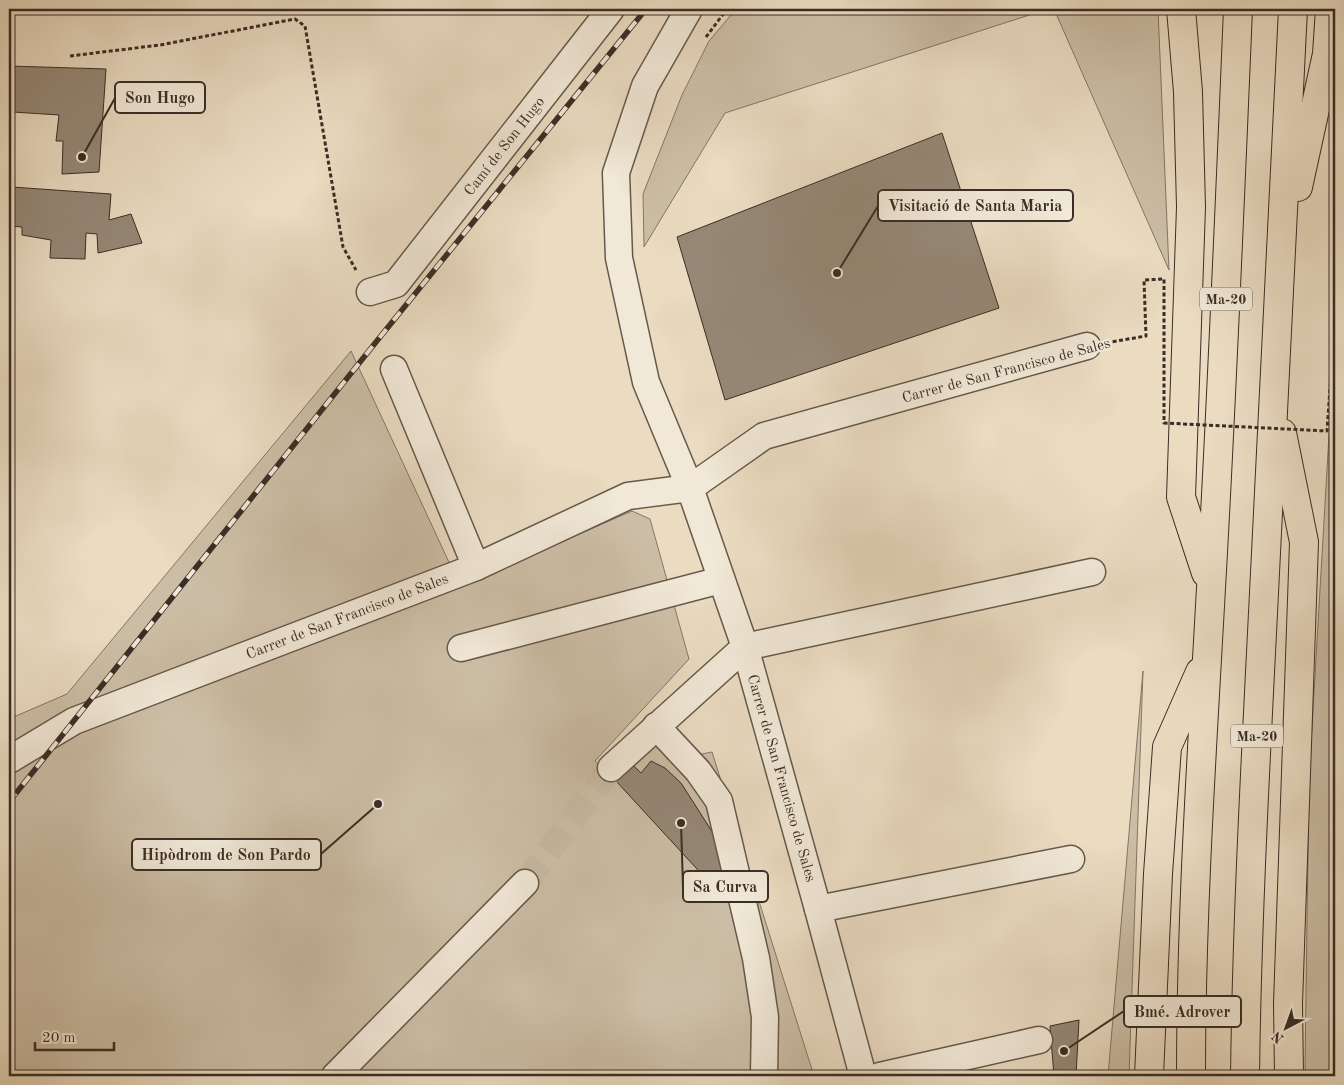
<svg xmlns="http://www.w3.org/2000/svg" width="1344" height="1085" viewBox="0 0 1344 1085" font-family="'Old Standard TT',serif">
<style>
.green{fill:#ccbea6;stroke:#827666}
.building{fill:#958876;stroke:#392e25}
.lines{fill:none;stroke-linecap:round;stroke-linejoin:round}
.minor-tunnel{stroke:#c7b8a2;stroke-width:26;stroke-dasharray:26 13;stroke-linecap:butt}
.minor-casing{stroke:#65594c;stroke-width:29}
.highway-casing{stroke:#392e25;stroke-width:30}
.path{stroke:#392e25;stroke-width:3;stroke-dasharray:4 2.5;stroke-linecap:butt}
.minor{stroke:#f1e8d7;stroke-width:26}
.highway{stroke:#eadbc1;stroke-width:28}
.rail-casing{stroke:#392e25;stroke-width:5.5}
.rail{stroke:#f1e8d7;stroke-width:4;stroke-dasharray:11;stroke-linecap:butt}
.path-bridge{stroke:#392e25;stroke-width:3;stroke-dasharray:4 2.5;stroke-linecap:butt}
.labels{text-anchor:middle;stroke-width:4.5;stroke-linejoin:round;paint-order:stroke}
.shield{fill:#f1e8d7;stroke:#70665a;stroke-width:1}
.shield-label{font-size:14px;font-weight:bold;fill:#392e25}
.street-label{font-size:15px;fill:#392e25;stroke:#f1e8d7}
.leader{fill:none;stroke:#392e25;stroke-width:2}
.callout-dot{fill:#392e25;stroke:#f1e8d7;stroke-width:2}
.callout{fill:#f1e8d7;stroke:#392e25;stroke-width:2}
.callout-label{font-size:16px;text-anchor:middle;font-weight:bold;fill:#392e25}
</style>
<rect width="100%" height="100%" fill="#eadbc1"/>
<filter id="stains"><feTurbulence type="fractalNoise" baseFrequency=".004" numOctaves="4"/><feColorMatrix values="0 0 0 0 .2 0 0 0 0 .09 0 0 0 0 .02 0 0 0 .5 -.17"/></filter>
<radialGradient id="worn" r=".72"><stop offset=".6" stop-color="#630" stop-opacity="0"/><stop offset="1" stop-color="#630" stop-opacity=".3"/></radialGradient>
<g class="green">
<path d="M736 9H1048L725 113 644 247 643 194 682 95 709 41Z"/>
<path d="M1054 9H1158L1169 270Z"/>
<path d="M1335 332V1076H1306L1305 1068 1309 779Z"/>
<path d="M351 351 460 586 632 511 650 519 689 659 595 761 616 781 632 764 657 744 692 756 712 752 814 1076H9V719L67 694Z"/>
<path d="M1143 671 1129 1076H1108Z"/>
</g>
<g class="building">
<path d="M9 66 106 69 99 172 62 174 63 141H56L59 115 13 112 12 187 111 194 109 220 131 214 142 243 98 253 97 234 86 233 85 259 50 258 51 240 22 235V227L9 226Z"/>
<path d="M942 133 999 308 725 400 677 237Z"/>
<path d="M651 761 665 768 681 783 720 844 736 881 720 894 616 781 632 764 641 773Z"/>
<path d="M1079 1020 1076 1076H1054L1050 1026Z"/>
</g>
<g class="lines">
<path class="minor-tunnel" d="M525 883 611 768"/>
<g class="minor-casing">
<g id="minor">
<path d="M689 9 645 86 616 173 619 258 646 382 690 488 764 436 1087 346"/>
<path d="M370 292 396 284 611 9"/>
<path d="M394 369 476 567"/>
<path d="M461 648 721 580"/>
<path d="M656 726 698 771 719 801 756 958 765 1017 764 1076"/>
<path d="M9 760 74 721 476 567 628 496 690 488 745 647 818 909 863 1076"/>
<path d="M611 768 745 647 1092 572"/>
<path d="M818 909 1071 859"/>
<path d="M335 1076 525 883"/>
<path d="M880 1076 1039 1040"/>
</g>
</g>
<g class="highway-casing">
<g id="highway">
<path d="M1181 9 1188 92 1191 207 1181 497 1206 573"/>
<path d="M1298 187 1327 54 1330 9"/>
<path d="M1282 433 1304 542 1288 1004 1289 1076"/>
<path d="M1149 1076 1158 874 1167 747 1200 672"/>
<path d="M1191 1076C1191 913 1202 751 1211 588 1222 395 1230 202 1238 9"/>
<path d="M1245 1076C1247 915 1256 754 1264 593 1275 399 1284 204 1293 9"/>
</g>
</g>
<g class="path">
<path d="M706 37 727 9"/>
<path d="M70 56 160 45 295 19 305 26 343 247 356 270"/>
</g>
<use href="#minor" class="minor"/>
<use href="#highway" class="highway"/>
<g class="rail-casing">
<path id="rail" d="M9 802 376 342 646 9"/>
</g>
<use href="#rail" class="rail"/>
<path class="path-bridge" d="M1087 346 1146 336 1144 280 1164 279V423L1327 431 1335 317"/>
</g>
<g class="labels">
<g class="shield">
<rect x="1200" y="287.5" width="52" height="23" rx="4"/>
<rect x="1231" y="724.5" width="52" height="23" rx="4"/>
</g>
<g class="shield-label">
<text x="1226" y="304">Ma-20</text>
<text x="1257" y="741">Ma-20</text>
</g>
<g class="street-label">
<text transform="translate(504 146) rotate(-52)" y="5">Camí de Son Hugo</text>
<text transform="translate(1006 370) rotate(-15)" y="5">Carrer de San Francisco de Sales</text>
<text transform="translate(347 616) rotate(-21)" y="5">Carrer de San Francisco de Sales</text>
<text transform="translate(782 778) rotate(74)" y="5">Carrer de San Francisco de Sales</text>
</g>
</g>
<path class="leader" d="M82 157L115 98M837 273L878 206M378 804L321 854M681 823L683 887M1064 1051L1124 1011"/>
<g class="callout-dot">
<circle cx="82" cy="157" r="5"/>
<circle cx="837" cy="273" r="5"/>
<circle cx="378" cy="804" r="5"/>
<circle cx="681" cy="823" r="5"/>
<circle cx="1064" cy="1051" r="5"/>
</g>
<g class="callout">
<rect x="115" y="82" width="90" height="31" rx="5"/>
<rect x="878" y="190" width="195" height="31" rx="5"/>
<rect x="132" y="839" width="189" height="31" rx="5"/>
<rect x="683" y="871" width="85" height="31" rx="5"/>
<rect x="1124" y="996" width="117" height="31" rx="5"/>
</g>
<g class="callout-label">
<text x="160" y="103">Son Hugo</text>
<text x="975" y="211">Visitació de Santa Maria</text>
<text x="226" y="860">Hipòdrom de Son Pardo</text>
<text x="725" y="892">Sa Curva</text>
<text x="1182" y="1017">Bmé. Adrover</text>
</g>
<rect width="1344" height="1085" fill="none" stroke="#eadbc1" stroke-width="30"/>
<rect x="10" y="10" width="1324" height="1065" fill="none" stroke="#392e25" stroke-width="2.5"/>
<rect x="15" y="15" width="1314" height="1055" fill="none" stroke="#392e25"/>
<g transform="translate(1286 1028) rotate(221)" stroke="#f1e8d7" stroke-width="4" paint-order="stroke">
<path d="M0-4L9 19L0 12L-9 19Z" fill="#392e25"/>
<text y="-8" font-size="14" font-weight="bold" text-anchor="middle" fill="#392e25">N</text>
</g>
<path d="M35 1042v8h79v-8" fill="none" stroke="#392e25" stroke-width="2.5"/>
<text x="42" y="1042" font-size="15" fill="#392e25" stroke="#f1e8d7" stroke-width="4" paint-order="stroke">20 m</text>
<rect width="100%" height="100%" filter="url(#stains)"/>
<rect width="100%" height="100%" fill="url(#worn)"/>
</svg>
